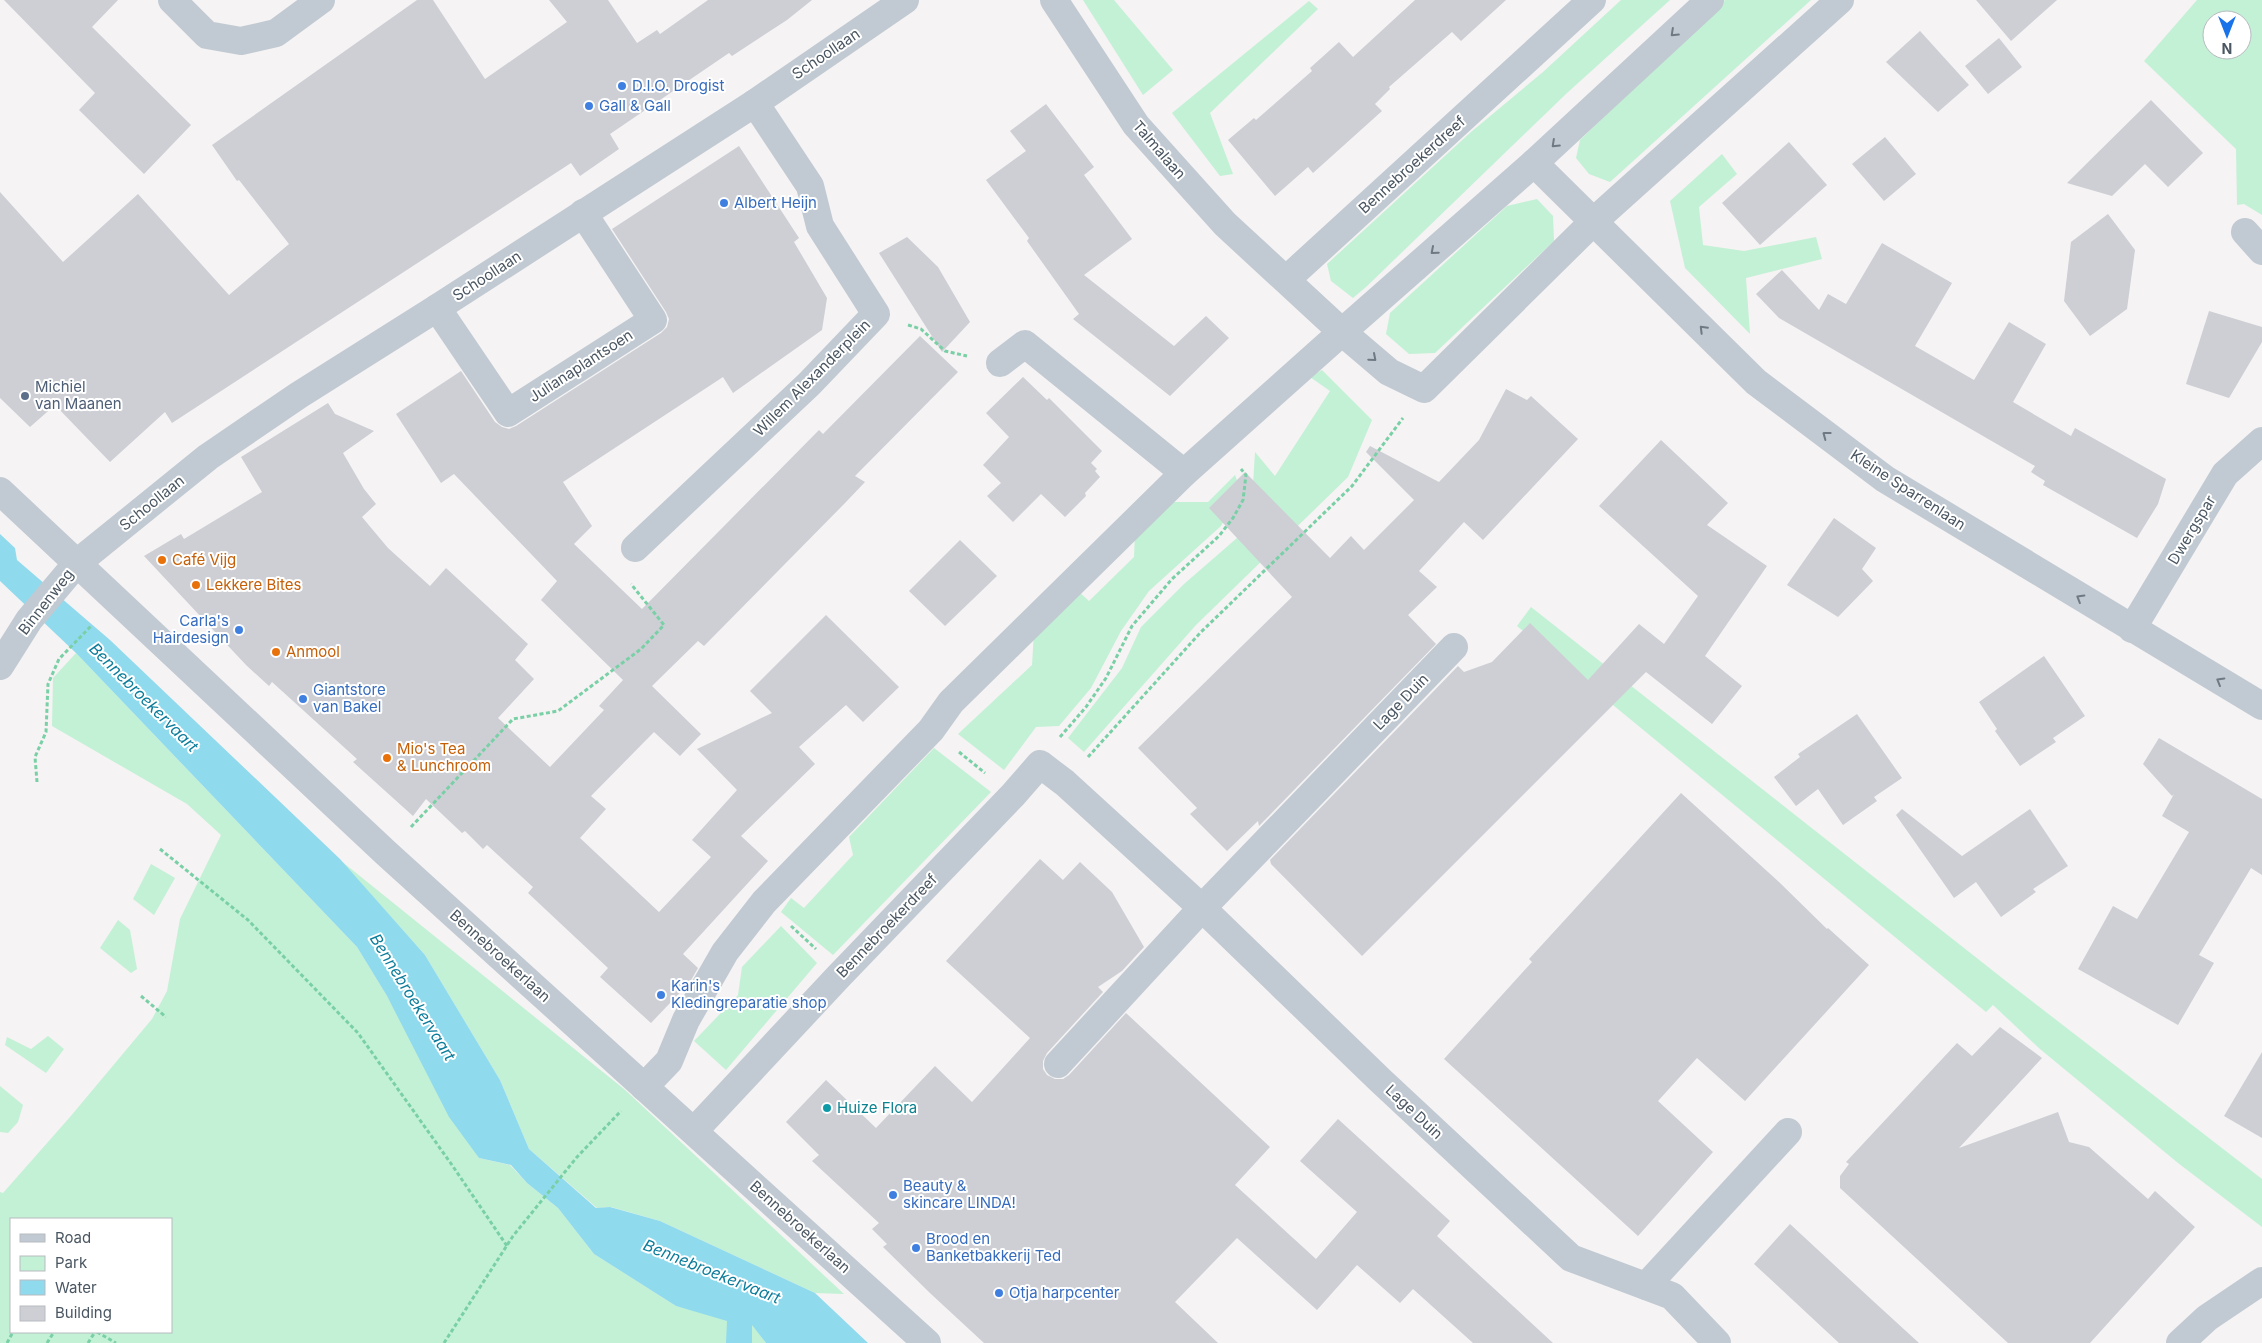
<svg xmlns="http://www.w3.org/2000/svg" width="2262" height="1343" viewBox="0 0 2262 1343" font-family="Inter,sans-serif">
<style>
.green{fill:#c3f1d5;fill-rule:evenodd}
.water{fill:#90daee}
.building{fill:#cdcfd5}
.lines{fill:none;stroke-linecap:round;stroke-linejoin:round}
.path{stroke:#7ad0a6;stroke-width:3;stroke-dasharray:4 2.5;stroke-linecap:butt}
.minor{stroke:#c1cad2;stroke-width:28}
.oneway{stroke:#6e7983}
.shop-dot{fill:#3f7fe0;stroke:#fff;stroke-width:2}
.service-dot{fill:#5c6f8a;stroke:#fff;stroke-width:2}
.food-dot{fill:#e8710a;stroke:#fff;stroke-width:2}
.culture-dot{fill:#0f9aa8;stroke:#fff;stroke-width:2}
.labels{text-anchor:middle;stroke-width:4;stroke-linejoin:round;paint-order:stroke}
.street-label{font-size:15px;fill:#4a5661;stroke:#fff}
.shop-label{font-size:15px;fill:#366cbe;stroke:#fff;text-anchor:start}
.service-label{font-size:15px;fill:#4e5e75;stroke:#fff;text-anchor:start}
.food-label{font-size:15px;fill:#c56008;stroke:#fff;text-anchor:start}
.culture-label{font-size:15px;fill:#0d838f;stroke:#fff;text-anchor:start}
.water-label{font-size:16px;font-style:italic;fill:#0c7c9b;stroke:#fff}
</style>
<rect width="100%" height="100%" fill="#f5f3f3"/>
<g class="green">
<path d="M1083 0H1114L1173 70 1143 95Z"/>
<path d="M1621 0H1670L1567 93 1366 287 1353 298 1331 281 1327 264 1471 132 1543 72Z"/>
<path d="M1725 0H1811L1610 182 1589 174 1576 158 1580 140Z"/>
<path d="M2197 0H2262V215L2244 204 2237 205 2236 149 2144 61ZM2212 20H2242V50H2212Z"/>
<path d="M1309 1 1318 9 1210 113 1233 174 1220 176 1172 113Z"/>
<path d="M1722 154 1737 174 1699 207 1703 245 1744 251 1816 237 1822 259 1746 278 1750 334 1685 268 1670 201Z"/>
<path d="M1537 199 1553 216 1554 241 1435 353 1409 354 1386 334 1390 313 1507 206Z"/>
<path d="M1322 370 1372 420 1348 477 1196 625 1084 752 1068 738 1122 668 1141 627 1184 584 1237 538 1251 517 1255 452 1275 476 1330 391 1310 377Z"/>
<path d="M1235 475 1239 486 1237 498 1221 526 1149 591 1121 631 1091 688 1059 726 1036 727 1004 770 958 734 1032 665 1034 632 1077 590 1089 601 1134 557 1135 532 1168 502H1208Z"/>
<path d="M1531 607 2011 985 2262 1179V1227L2178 1163 2040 1049 1993 1005 1986 1012 1517 626Z"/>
<path d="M76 653 357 947 387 996 479 1158 510 1165 527 1183 558 1208 594 1254 676 1306 752 1324 766 1343H0V1192L3 1193 70 1117 152 1019 167 991 180 919 221 835 187 804 52 726 53 678ZM11 1219H171V1332H11Z"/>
<path d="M934 748 991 792 833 955 781 912 791 898 804 908 853 855 849 837Z"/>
<path d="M340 860 624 1089 844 1294 815 1293 660 1221 611 1207 597 1208 529 1149 500 1080 425 955Z"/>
<path d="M151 864 175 878 154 915 133 899Z"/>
<path d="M118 920 130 930 137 969 131 973 100 948Z"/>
<path d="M781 926 817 963 726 1070 694 1041 738 995 742 967Z"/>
<path d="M48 1036 64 1049 46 1073 5 1045 7 1037 31 1049Z"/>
<path d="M0 1086 23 1105 18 1122 8 1133 0 1132Z"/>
</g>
<path class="water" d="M0 534 15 548 17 560 110 640 340 859 425 955 500 1080 529 1149 596 1208 610 1207 660 1221 815 1293 868 1343H766L752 1325V1343H726L727 1321 676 1306 594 1254 558 1208 527 1183 511 1165 479 1158 449 1117 387 996 357 947 76 653 0 581Z"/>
<g class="building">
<path d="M4 0H118L92 27 191 125 144 174 79 110 95 93Z"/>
<path d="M417 0H433L485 79 567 22 549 0H608L637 43 657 30 660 34 708 0H812L787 20 732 56 729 53 610 134 619 149 580 176 571 163 172 423 165 412 110 462 55 405 30 427 0 398V192L63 262 138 194 229 295 289 244 239 180 237 181 212 145Z"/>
<path d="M1415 0H1506L1461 41 1452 32 1389 87 1390 89 1375 104 1382 111 1313 173 1308 167 1275 196 1228 140 1254 118 1256 120 1312 71 1310 68 1339 42 1353 57Z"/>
<path d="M1976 0H2057L2011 41Z"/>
<path d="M1920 31 1969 85 1938 112 1886 62Z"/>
<path d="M1999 38 2022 67 1988 94 1965 66Z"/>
<path d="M2151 100 2203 153 2168 187 2145 164 2112 196 2067 183Z"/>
<path d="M1046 104 1094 167 1084 175 1132 239 1084 275 1174 346 1206 316 1229 338 1170 396 1073 319 1079 314 1027 241 1029 238 986 180 1026 151 1010 131Z"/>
<path d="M1885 137 1916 174 1884 201 1852 164Z"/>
<path d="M1789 142 1827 185 1760 245 1722 203Z"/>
<path d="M739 146 799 238 794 242 827 298 822 330 733 393 723 377 563 482 592 526 574 544 642 609 819 430 823 434 920 336 958 372 855 476 865 482 846 502 704 646 698 641 652 686 701 734 680 756 654 732 591 796 606 809 580 838 659 912 711 857 692 840 737 790 697 749 772 713 750 691 826 615 899 687 863 722 846 705 799 747 815 764 741 836 768 861 683 954 698 968 690 982 651 1023 600 977 608 968 528 893 533 887 487 845 483 849 465 831 462 833 426 799 413 816 353 762 357 759 272 682 269 686 246 665 144 556 181 534 184 539 262 492 241 457 328 403 335 414 374 431 343 453 364 489 376 504 362 517 388 548 430 586 446 568 528 644 515 660 534 679 498 718 550 767 604 710 599 706 623 680 541 600 557 581 454 474 441 483 396 414 461 371 495 422 502 427 509 429 516 426 661 333 667 327 669 319 666 312 612 229Z"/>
<path d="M2108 214 2135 250 2127 309 2090 336 2064 301 2071 242Z"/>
<path d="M907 237 938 267 970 322 942 352 879 253Z"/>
<path d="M1882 243 1952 283 1915 346 1974 380 2009 322 2046 344 2013 402 2071 436 2075 428 2166 479 2158 504 2137 538 2043 485 2045 481 2031 472 2035 466 1779 318 1756 294 1782 270 1819 310 1828 294 1846 304Z"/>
<path d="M2209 311 2262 327V342L2229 398 2186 384Z"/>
<path d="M1023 377 1047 400 1049 398 1102 451 1091 463 1097 469 1095 471 1100 477 1085 493 1086 496 1065 517 1041 494 1013 522 987 496 1001 483 983 465 1009 437 986 413Z"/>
<path d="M1506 389 1527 400 1531 396 1578 439 1483 540 1464 522 1419 571 1437 587 1408 615 1436 644 1259 826 1258 821 1227 851 1190 814 1197 808 1138 748 1292 597 1209 508 1245 472 1330 558 1351 536 1364 550 1414 500 1366 452 1370 446 1439 482 1479 440Z"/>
<path d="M1661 440 1728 503 1707 525 1767 566 1705 656 1742 686 1712 724 1646 672 1362 956 1271 864 1270 860 1458 666 1464 672 1492 662 1530 623 1588 680 1639 624 1664 644 1698 596 1599 506Z"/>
<path d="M1834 518 1876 548 1862 569 1873 581 1838 617 1787 585Z"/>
<path d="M960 540 997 576 945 626 909 591Z"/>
<path d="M2044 656 2085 716 2053 738 2056 742 2020 766 1995 731 1997 729 1979 702Z"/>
<path d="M1857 714 1902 778 1874 797 1877 801 1843 825 1818 789 1796 806 1774 777 1800 757 1798 754Z"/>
<path d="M2159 738 2262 799V875L2251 868 2199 955 2214 963 2178 1025 2078 969 2113 906 2137 919 2189 832 2162 816 2174 794 2172 796 2143 764Z"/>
<path d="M1681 793 1779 882 1827 929 1828 928 1869 965 1745 1101 1697 1058 1658 1101 1713 1152 1638 1236 1444 1059 1532 962 1529 959Z"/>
<path d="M1902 809 1962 856 2030 809 2068 866 2033 889 2036 892 2001 917 1976 882 1954 898 1896 815Z"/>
<path d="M1040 859 1063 880 1080 862 1112 892 1144 947 1122 971 1098 987 1103 992 1047 1053 1043 1061V1069L1047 1075 1055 1079H1063L1069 1075 1126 1013 1270 1147 1235 1185 1316 1259 1357 1212 1300 1161 1338 1119 1450 1221 1437 1236 1553 1343H1473L1413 1289 1400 1303 1357 1265 1317 1310 1237 1238 1175 1302 1218 1343H984L931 1294 883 1247 887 1244 872 1229 879 1223 812 1161 819 1155 786 1122 826 1080 876 1128 935 1066 972 1102 1030 1038 946 961Z"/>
<path d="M2000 1027 2042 1058 1959 1148 2058 1112 2069 1142 2089 1147 2148 1199 2155 1191 2195 1227 2090 1343H2008L1840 1188V1176L1849 1164 1846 1162 1957 1043 1972 1056Z"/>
<path d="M2262 1052V1138L2224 1116Z"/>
<path d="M1790 1224 1872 1300 1919 1343H1839L1781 1289 1754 1264Z"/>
</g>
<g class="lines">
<g class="path">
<path d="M908 325 921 329 945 351 967 356"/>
<path d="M1060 737 1086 707 1106 678 1132 626 1172 579 1219 536 1233 518 1243 500 1246 475 1241 469"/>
<path d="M959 752 985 773"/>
<path d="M1088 757 1200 633 1352 486 1403 418"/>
<path d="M37 782 35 757 46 732 48 684 59 659 92 625"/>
<path d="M411 827 513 719 558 711 641 649 664 625 631 584"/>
<path d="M160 849 248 920 358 1033 452 1165 507 1246"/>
<path d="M791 926 816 949"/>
<path d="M141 996 166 1017"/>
<path d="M97 1332 116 1343"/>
<path d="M7 1343 13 1332"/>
<path d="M47 1343 54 1332"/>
<path d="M88 1343 95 1332"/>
<path d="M444 1343 513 1236 577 1157 621 1111"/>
</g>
<g class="minor">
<path d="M172 0 207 35 241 41 276 33 321 0"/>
<path d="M1710 0 1534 163 1342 332 1389 372 1424 389 1594 221 1840 0"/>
<path d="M1534 163 1756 382 1885 479 2262 706"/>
<path d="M2245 232 2262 251"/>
<path d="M1287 279 1592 0"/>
<path d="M437 308 508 413 653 320 583 213"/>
<path d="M1000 363 1025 344 1184 473"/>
<path d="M0 491 386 853 927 1343"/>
<path d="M635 548 809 384 876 314 820 226 810 186 755 103"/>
<path d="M2132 629 2225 474 2262 441"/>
<path d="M0 666 29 620 77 563 208 457 299 395 437 308 755 103 905 0"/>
<path d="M1058 1064 1202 908 1454 647"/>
<path d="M644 1087 669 1061 686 1020 725 952 764 902 931 730 951 702 1184 473 1342 332 1225 224 1136 125 1054 0"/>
<path d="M694 1131 838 977 1013 795 1040 764 1065 783 1202 908 1380 1080 1571 1258 1672 1296 1717 1343"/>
<path d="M1646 1286 1788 1132"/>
<path d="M2180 1343 2207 1318 2262 1281"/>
</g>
</g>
<defs><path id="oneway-chevron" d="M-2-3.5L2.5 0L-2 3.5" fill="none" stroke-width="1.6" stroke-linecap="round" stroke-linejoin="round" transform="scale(1.25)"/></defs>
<g class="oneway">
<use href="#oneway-chevron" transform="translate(1674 33) rotate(137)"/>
<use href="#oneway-chevron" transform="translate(1555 144) rotate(137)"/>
<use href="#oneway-chevron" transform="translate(1434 251) rotate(139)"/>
<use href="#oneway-chevron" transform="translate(1703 329) rotate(-135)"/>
<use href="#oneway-chevron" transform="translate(1373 358) rotate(41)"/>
<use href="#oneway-chevron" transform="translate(1826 435) rotate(-143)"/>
<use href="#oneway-chevron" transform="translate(2080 598) rotate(-149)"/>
<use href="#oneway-chevron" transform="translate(2220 681) rotate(-150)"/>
</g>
<g class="shop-dot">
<circle cx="622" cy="86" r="5"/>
<circle cx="589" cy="106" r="5"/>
<circle cx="724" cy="203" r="5"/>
<circle cx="239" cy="630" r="5"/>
<circle cx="303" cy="699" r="5"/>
<circle cx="661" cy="995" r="5"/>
<circle cx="893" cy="1195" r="5"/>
<circle cx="916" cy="1248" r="5"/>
<circle cx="999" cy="1293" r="5"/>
</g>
<circle class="service-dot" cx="25" cy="396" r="5"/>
<g class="food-dot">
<circle cx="162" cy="560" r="5"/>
<circle cx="196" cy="585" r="5"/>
<circle cx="276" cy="652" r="5"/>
<circle cx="387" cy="758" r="5"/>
</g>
<circle class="culture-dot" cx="827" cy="1108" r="5"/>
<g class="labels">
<g class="street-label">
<text transform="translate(826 54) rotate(-34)" y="5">Schoollaan</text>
<text transform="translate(1159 150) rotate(49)" y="5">Talmalaan</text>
<text transform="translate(1412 165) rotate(-42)" y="5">Bennebroekerdreef</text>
<text transform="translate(487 276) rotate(-33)" y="5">Schoollaan</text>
<text transform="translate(581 366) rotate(-33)" y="5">Julianaplantsoen</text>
<text transform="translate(812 378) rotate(-45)" y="5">Willem Alexanderplein</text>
<text transform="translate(1908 490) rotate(33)" y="5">Kleine Sparrenlaan</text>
<text transform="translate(152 503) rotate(-39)" y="5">Schoollaan</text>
<text transform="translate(2192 530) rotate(-59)" y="5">Dwergspar</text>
<text transform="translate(46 602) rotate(-52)" y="5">Binnenweg</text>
<text transform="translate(1401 702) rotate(-46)" y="5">Lage Duin</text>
<text transform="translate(887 926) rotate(-46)" y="5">Bennebroekerdreef</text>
<text transform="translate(500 956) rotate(42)" y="5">Bennebroekerlaan</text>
<text transform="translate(1414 1112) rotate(43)" y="5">Lage Duin</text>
<text transform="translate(800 1227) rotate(42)" y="5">Bennebroekerlaan</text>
</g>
<g class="shop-label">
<text x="632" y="91">D.I.O. Drogist</text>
<text x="599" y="111">Gall &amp; Gall</text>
<text x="734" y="208">Albert Heijn</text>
<text x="229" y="626" text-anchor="end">Carla's<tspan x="229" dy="17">Hairdesign</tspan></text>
<text x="313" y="695">Giantstore<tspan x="313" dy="17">van Bakel</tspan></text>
<text x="671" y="991">Karin's<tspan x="671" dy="17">Kledingreparatie shop</tspan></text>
<text x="903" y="1191">Beauty &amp;<tspan x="903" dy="17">skincare LINDA!</tspan></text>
<text x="926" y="1244">Brood en<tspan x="926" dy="17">Banketbakkerij Ted</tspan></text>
<text x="1009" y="1298">Otja harpcenter</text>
</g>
<g class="service-label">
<text x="35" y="392">Michiel<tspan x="35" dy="17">van Maanen</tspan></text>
</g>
<g class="food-label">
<text x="172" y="565">Café Vijg</text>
<text x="206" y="590">Lekkere Bites</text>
<text x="286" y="657">Anmool</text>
<text x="397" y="754">Mio's Tea<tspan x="397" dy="17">&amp; Lunchroom</tspan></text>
</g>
<g class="culture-label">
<text x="837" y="1113">Huize Flora</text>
</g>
<g class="water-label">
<text transform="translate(144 697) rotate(45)" y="6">Bennebroekervaart</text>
<text transform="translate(413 997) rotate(58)" y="6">Bennebroekervaart</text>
<text transform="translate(712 1271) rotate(22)" y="6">Bennebroekervaart</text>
</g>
</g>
<rect x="10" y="1218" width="162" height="115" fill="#ffffff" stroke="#b7bbc0"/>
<rect x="20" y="1234" width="25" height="8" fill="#c1cad2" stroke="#b7bbc0"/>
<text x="55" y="1243" font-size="15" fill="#4a5661">Road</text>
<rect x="20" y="1256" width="25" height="15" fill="#c3f1d5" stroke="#b7bbc0"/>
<text x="55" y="1268" font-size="15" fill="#4a5661">Park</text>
<rect x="20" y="1280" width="25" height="15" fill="#90daee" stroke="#b7bbc0"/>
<text x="55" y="1293" font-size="15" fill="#4a5661">Water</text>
<rect x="20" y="1306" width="25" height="15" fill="#cdcfd5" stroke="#b7bbc0"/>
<text x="55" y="1318" font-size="15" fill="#4a5661">Building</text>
<g transform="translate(2227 35) rotate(180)"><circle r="24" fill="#ffffff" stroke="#b7bbc0"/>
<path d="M0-4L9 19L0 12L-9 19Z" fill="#1a73e8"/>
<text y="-8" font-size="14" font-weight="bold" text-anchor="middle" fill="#4a5661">N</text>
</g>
</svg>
